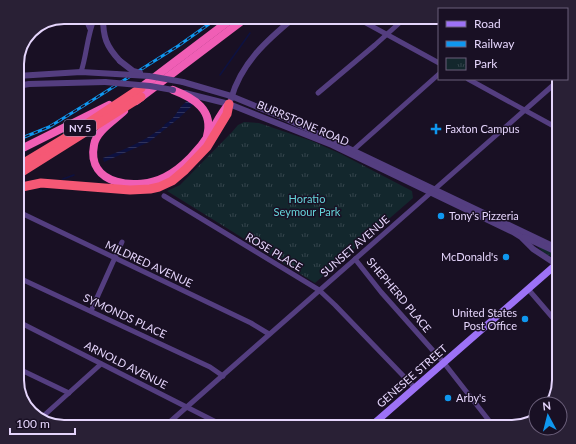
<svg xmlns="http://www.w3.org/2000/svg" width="576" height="444" viewBox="0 0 576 444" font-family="Lato,sans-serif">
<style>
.park{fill:url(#park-tufts)}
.water{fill:url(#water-rules)}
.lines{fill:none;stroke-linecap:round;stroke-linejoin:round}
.stream{stroke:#0d1140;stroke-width:1.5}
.minor{stroke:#543e80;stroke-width:5}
.tertiary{stroke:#543e80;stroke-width:6}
.secondary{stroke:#9d72f6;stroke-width:7}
.trunk{stroke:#f05eb5;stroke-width:8}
.motorway{stroke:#f55875;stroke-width:9}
.rail-casing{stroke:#0f97ef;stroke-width:3}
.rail{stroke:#191024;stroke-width:1.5;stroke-dasharray:4.5;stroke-linecap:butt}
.tertiary-bridge{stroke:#543e80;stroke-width:6}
.poi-dot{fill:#0f97ef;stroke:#191024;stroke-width:1.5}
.labels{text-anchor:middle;stroke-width:3;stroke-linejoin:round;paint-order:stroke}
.shield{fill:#191024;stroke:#a89abb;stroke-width:1}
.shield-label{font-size:10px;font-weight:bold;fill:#e5d5fc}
.street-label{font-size:11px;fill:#e5d5fc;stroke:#191024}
.poi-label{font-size:11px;fill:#e5d5fc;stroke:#191024;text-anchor:start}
.park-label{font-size:11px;fill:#65d3d8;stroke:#191024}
.rim{fill:none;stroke:#e5d5fc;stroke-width:2}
</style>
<defs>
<pattern id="park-tufts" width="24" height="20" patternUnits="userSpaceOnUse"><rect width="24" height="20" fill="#13272d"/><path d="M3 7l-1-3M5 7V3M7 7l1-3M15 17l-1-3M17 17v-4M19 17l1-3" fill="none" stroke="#35454c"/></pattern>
<pattern id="water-rules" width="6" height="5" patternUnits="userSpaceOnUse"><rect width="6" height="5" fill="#0d1140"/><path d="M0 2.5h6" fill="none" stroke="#30335c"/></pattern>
</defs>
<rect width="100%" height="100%" fill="#191024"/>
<g class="park">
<path d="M244 122 259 123 312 141 341 154 412 191 413 198 315 283 167 191 180 185 232 132 238 125Z"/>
<path d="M530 239 559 253V261L543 252Z"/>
</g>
<path class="water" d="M190 100 195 103 179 118 149 142 104 162 103 158C128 148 148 140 169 122 178 115 178 105 190 100Z"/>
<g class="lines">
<g class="stream">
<path d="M220 75 250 33"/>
<path d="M165 125 173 119"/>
<path d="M63 179 74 175"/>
</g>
<g class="minor">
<path d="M82 17 86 20 90 29"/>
<path d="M355 17 439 63"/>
<path d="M54 21 75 17"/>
<path d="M20 55 21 64"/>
<path d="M81 72C87 54 87 35 95 17"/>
<path d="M468 79 559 129"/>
<path d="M318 93 375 45 406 17"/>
<path d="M350 153 439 74"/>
<path d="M164 196 319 290 335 305 415 388"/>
<path d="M19 212 251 323 269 334"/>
<path d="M355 259 381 292 444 363 494 427"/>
<path d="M17 277 210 367 223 376"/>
<path d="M528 289 559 325"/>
<path d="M91 311 122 242"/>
<path d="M17 321 226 427"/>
<path d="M17 368 69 393"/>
<path d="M40 419 101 364"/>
<path d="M164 427 559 80"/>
</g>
<g class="tertiary">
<path d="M103 17C103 37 106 46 120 61"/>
<path d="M17 76 81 72 116 74"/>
<path d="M183 82 231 96 289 120 559 249"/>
<path d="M17 86 29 84 105 82"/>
<path d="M185 93 229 104 332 145 513 232 521 237 533 249 559 266"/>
<path d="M231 99C241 63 267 40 295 17"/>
<path d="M524 237 559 253"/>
</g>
<path class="secondary" d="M370 427 559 262"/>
<g class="trunk">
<path d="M139 89 234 17"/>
<path d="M173 90C194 98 214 110 207 136"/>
<path d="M136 101 247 17"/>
<path d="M124 111C115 120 96 131 94 145 86 186 138 191 165 177 183 168 200 149 211 132 217 122 221 113 229 104"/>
<path d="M17 151 109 105"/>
</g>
<g class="motorway">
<path d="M17 167 70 135 141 88"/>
<path d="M17 175 141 97"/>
<path d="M17 188 41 183 130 190 150 189 159 187 172 181 185 170 207 147 227 114 229 104"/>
</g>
<g class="rail-casing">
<path id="rail" d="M17 140 49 127 88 103 178 46 219 17"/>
</g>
<use href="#rail" class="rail"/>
<g class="tertiary-bridge">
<path d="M120 61 133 71 140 73"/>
<path d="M116 74 149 76 183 82"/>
<path d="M105 82 150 86 173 90"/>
</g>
</g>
<g class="poi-dot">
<path d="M434 123h4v4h4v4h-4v4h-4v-4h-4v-4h4z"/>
<circle cx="441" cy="216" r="4"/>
<circle cx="506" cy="257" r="4"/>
<circle cx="525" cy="319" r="4"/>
<circle cx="448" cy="398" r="4"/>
</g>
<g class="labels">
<rect class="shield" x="64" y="120" width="32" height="16" rx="3"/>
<g class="shield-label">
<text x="80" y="132">NY 5</text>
</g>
<g class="street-label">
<text transform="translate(303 123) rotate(23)" y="4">BURRSTONE ROAD</text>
<text transform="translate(355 246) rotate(-41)" y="4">SUNSET AVENUE</text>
<text transform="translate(274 252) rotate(31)" y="4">ROSE PLACE</text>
<text transform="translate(149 264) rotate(25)" y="4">MILDRED AVENUE</text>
<text transform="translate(399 295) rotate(50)" y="4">SHEPHERD PLACE</text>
<text transform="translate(125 316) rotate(25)" y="4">SYMONDS PLACE</text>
<text transform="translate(126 365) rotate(27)" y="4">ARNOLD AVENUE</text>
<text transform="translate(412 376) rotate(-41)" y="4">GENESEE STREET</text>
</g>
<g class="poi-label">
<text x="445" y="133">Faxton Campus</text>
<text x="449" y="220">Tony's Pizzeria</text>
<text x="498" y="261" text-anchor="end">McDonald's</text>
<text x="517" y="317" text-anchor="end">United States<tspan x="517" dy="13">Post Office</tspan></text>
<text x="456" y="402">Arby's</text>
</g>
<g class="park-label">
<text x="307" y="203">Horatio<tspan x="307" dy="13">Seymour Park</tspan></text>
</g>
</g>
<path d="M0 0H576V444H0ZM64 24H512A40 40 0 0 1 552 64V380A40 40 0 0 1 512 420H64A40 40 0 0 1 24 380V64A40 40 0 0 1 64 24Z" fill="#292035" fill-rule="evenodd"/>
<path class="rim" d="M64 24H512A40 40 0 0 1 552 64V380A40 40 0 0 1 512 420H64A40 40 0 0 1 24 380V64A40 40 0 0 1 64 24Z"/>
<rect x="438" y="8" width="130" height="72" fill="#191024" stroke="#6b5f7a"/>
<rect x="446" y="21" width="20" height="6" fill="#9d72f6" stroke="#6b5f7a"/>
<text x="474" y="28" font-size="12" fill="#e5d5fc">Road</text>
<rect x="446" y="41" width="20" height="6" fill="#0f97ef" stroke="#6b5f7a"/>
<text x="474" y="48" font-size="12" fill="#e5d5fc">Railway</text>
<rect x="446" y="58" width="20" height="12" fill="url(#park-tufts)" stroke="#6b5f7a"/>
<text x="474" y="68" font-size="12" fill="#e5d5fc">Park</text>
<g transform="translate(548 416) rotate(353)"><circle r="19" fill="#191024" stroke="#6b5f7a"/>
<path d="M0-3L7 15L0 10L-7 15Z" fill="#0f97ef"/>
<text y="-6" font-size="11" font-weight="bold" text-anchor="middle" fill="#e5d5fc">N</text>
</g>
<path d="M10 428v6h65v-6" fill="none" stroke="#e5d5fc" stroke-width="2"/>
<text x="16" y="428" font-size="12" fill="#e5d5fc" stroke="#191024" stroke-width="3" paint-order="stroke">100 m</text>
</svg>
